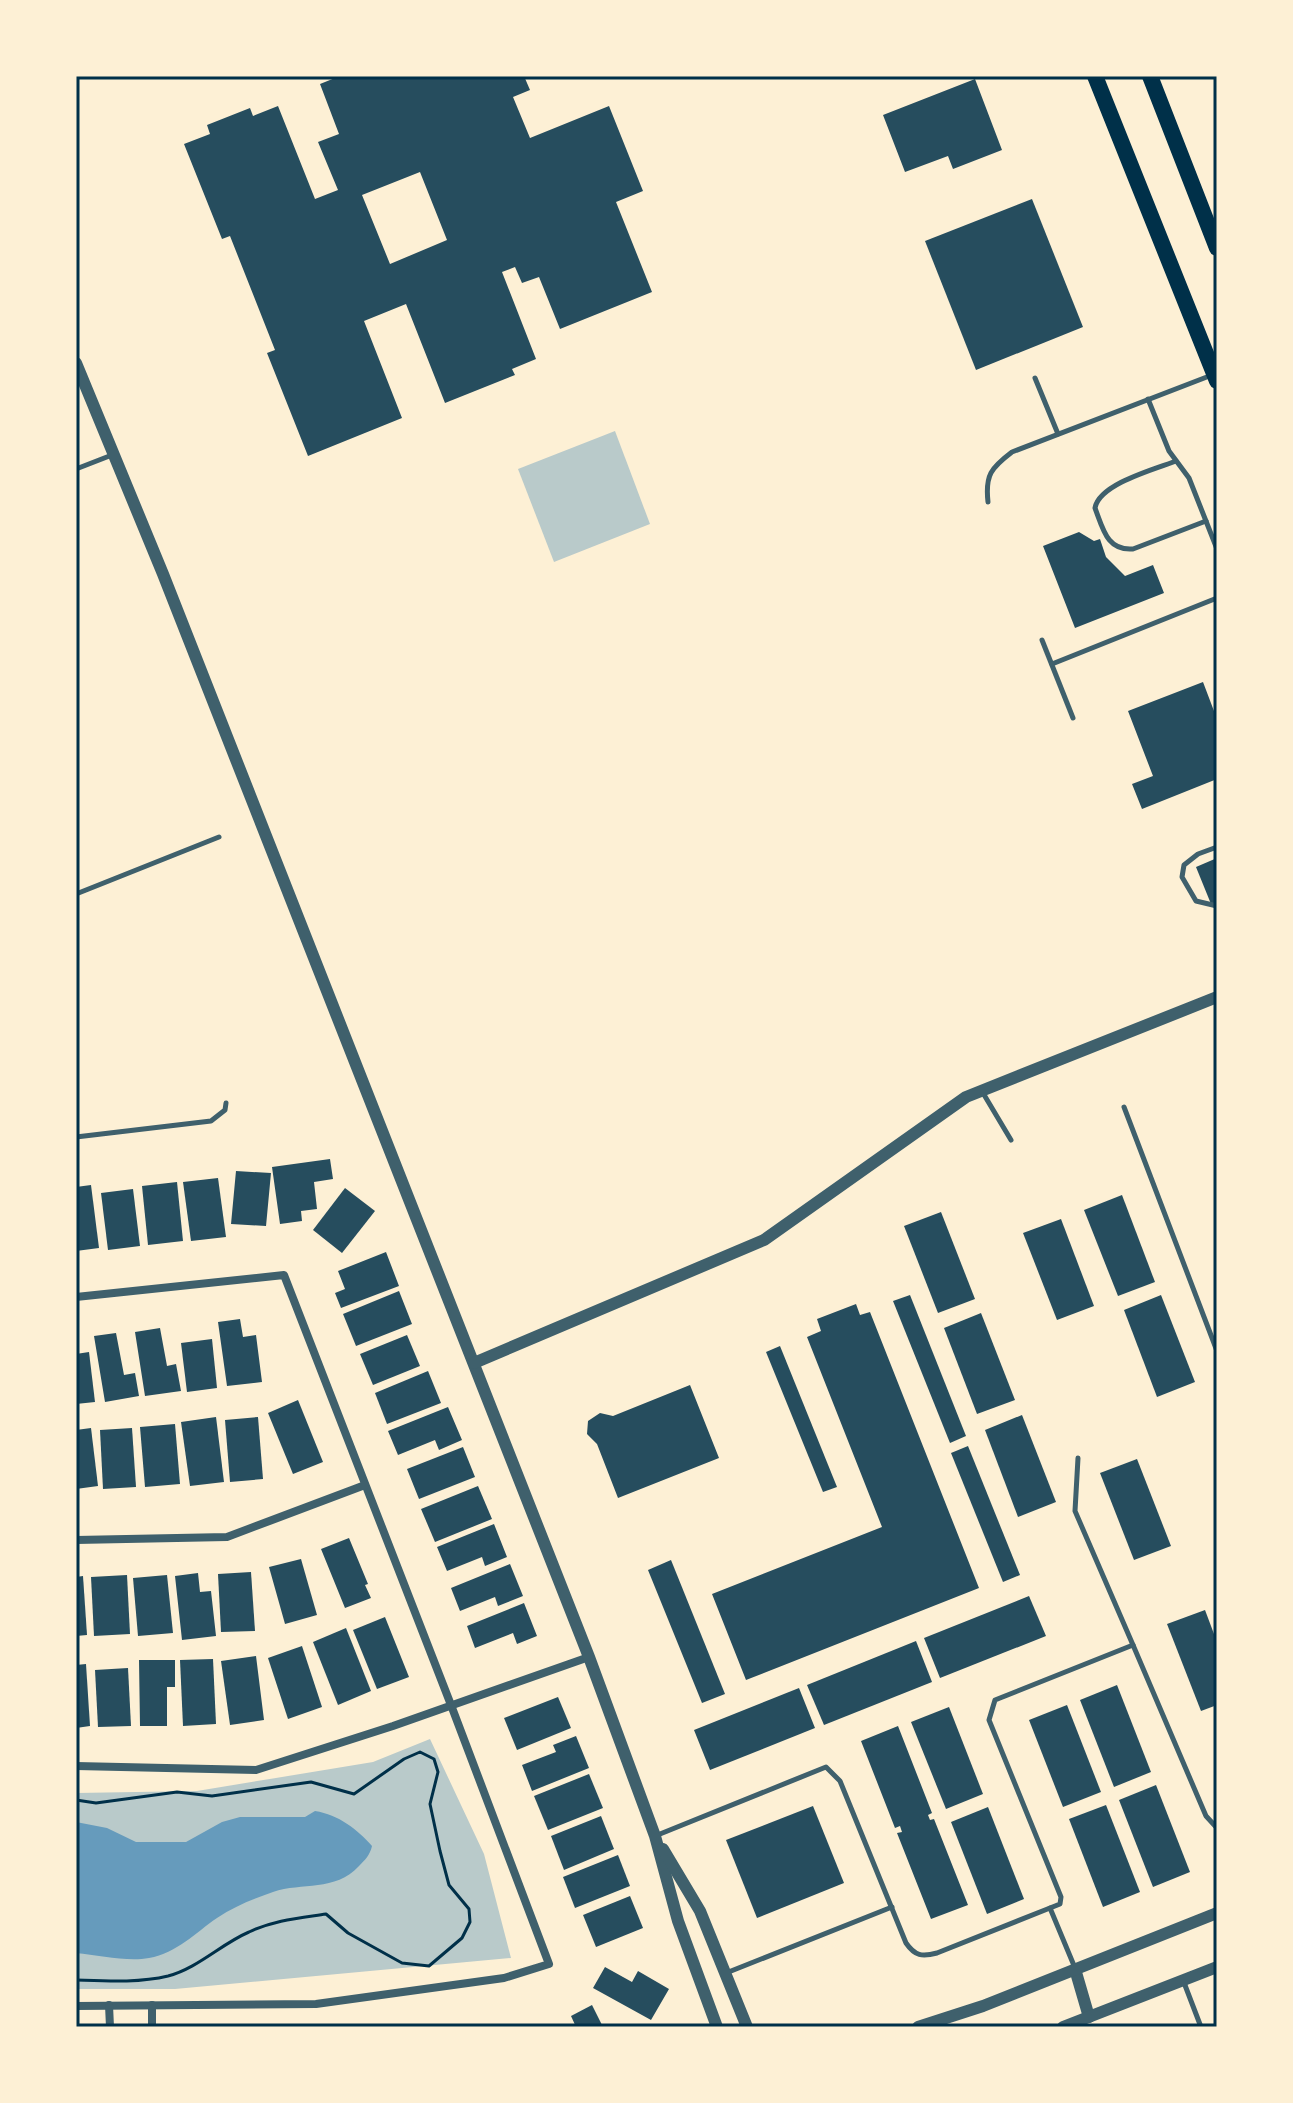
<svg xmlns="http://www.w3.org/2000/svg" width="1293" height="2103" viewBox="0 0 1293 2103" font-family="Signika,sans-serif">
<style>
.green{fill:#b9caca}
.water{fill:#669bbc}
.building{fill:#264d5e;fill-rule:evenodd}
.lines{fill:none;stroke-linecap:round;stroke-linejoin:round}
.path{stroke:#003049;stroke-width:3}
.service{stroke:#3f606c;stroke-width:5}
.minor{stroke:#3f606c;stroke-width:8}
.tertiary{stroke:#3f606c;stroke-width:12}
.primary{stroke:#003049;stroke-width:16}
.neatline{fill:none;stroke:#003049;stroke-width:3}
</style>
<rect width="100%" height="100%" fill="#fdf0d5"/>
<g class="green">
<path d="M615 431 650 524 554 562 518 469Z"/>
<path d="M430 1739 484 1854 511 1958 175 1989H76V1793L197 1791 373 1762Z"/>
</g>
<path class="water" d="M315 1811C339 1815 357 1829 372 1846 370 1855 365 1860 359 1866 335 1892 302 1882 273 1892 253 1899 235 1906 217 1918 195 1933 177 1953 149 1958 127 1962 99 1955 76 1953V1822L107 1828 136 1842H186L222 1822 240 1817H305Z"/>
<g class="building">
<path d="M340 76H524L530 90 513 97 530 138 609 106 643 191 616 202 652 292 560 329 539 277 522 283 515 267 502 272 536 359 512 369 515 375 445 403 406 304 364 321 402 418 308 456 267 353 275 350 230 236 222 239 184 144 210 134 207 125 250 108 253 116 278 106 315 199 338 190 318 142 339 134 320 84ZM420 172 447 240 390 264 362 195Z"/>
<path d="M975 79 1002 150 953 169 948 156 905 172 883 115Z"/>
<path d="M1032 199 1083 327 976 370 925 241Z"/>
<path d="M1079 532 1094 541 1100 539 1106 557 1125 576 1153 565 1164 593 1075 628 1043 546Z"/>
<path d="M1203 682 1217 719V779L1142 809 1132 784 1153 776 1128 711Z"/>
<path d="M1217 858V902L1211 904 1196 867Z"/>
<path d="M330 1159 333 1179 314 1182 317 1209 301 1211 302 1221 280 1224 272 1167Z"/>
<path d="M236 1171 271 1173 266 1226 231 1224Z"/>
<path d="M218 1178 226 1237 191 1241 183 1182Z"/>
<path d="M177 1182 183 1241 148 1245 142 1186Z"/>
<path d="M91 1185 99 1248 76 1251V1187Z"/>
<path d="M345 1188 375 1211 342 1253 313 1230Z"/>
<path d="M133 1189 140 1246 108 1250 101 1193Z"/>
<path d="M1122 1195 1155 1282 1118 1296 1084 1210Z"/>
<path d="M941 1212 975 1299 938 1313 904 1226Z"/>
<path d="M1061 1219 1094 1306 1057 1320 1023 1233Z"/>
<path d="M386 1252 399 1286 341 1308 335 1293 345 1289 338 1271Z"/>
<path d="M399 1291 412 1324 356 1346 343 1314Z"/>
<path d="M910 1295 966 1436 950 1443 893 1301Z"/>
<path d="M1161 1295 1195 1382 1157 1397 1124 1310Z"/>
<path d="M856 1304 860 1315 870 1312 979 1588 746 1680 712 1594 882 1527 807 1337 821 1331 817 1319Z"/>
<path d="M981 1313 1015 1400 977 1414 944 1328Z"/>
<path d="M240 1319 243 1337 256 1335 262 1382 227 1386 218 1322Z"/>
<path d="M160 1328 167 1366 176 1364 181 1391 145 1396 135 1332Z"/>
<path d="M116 1333 124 1375 135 1373 139 1396 105 1402 94 1336Z"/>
<path d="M407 1335 420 1366 373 1385 360 1354Z"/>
<path d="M212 1339 217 1388 187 1392 181 1343Z"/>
<path d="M780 1346 837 1487 823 1492 766 1352Z"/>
<path d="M89 1352 95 1402 76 1404V1354Z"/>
<path d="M428 1371 441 1403 387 1424 375 1393Z"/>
<path d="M690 1385 719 1458 618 1498 597 1444 587 1434 588 1421 600 1413 613 1416Z"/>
<path d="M298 1400 323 1462 293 1474 268 1413Z"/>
<path d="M448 1407 462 1440 439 1450 435 1440 398 1455 388 1431Z"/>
<path d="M1022 1415 1056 1502 1018 1517 985 1430Z"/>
<path d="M216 1417 224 1482 190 1486 181 1422Z"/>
<path d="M258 1417 263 1479 230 1482 225 1420Z"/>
<path d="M175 1424 180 1484 145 1487 140 1427Z"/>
<path d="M91 1428 98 1486 76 1489V1430Z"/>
<path d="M132 1428 136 1487 103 1489 100 1430Z"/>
<path d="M968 1446 1020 1575 1003 1582 951 1453Z"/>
<path d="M463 1447 475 1477 419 1499 407 1469Z"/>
<path d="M1137 1459 1171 1546 1134 1560 1100 1473Z"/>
<path d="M478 1486 492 1519 435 1542 421 1509Z"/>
<path d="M494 1524 507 1557 485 1566 482 1557 447 1571 437 1547Z"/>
<path d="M349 1538 368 1584 365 1585 371 1598 345 1608 321 1549Z"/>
<path d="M301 1559 317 1615 285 1624 269 1567Z"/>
<path d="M671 1560 725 1694 702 1703 648 1570Z"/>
<path d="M510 1564 523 1596 498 1606 495 1597 460 1611 451 1588Z"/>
<path d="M251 1572 255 1631 221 1632 218 1574Z"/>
<path d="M198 1573 200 1592 211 1591 216 1636 182 1640 175 1576Z"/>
<path d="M127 1575 130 1634 94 1636 91 1577Z"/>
<path d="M167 1575 173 1633 138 1636 133 1578Z"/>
<path d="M83 1576 87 1635 76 1636V1577Z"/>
<path d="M1029 1596 1046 1636 940 1678 924 1638Z"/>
<path d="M524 1603 537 1636 517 1644 513 1633 475 1648 467 1626Z"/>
<path d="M1205 1610 1217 1642V1705L1201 1711 1167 1624Z"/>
<path d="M385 1617 409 1677 377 1689 353 1630Z"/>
<path d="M346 1628 371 1691 338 1705 313 1642Z"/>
<path d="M916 1641 932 1682 824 1725 807 1685Z"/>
<path d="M302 1646 322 1707 288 1719 268 1658Z"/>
<path d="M256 1656 264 1720 230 1725 221 1661Z"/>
<path d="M213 1659 216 1724 183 1726 180 1660Z"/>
<path d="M139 1660H175V1687H167V1726H140Z"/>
<path d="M86 1664 90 1726 76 1728V1665Z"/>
<path d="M128 1668 131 1726 98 1727 95 1670Z"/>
<path d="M1117 1685 1151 1772 1114 1787 1080 1700Z"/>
<path d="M799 1688 815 1728 710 1770 694 1730Z"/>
<path d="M558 1697 571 1728 517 1750 504 1718Z"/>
<path d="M1067 1705 1101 1792 1063 1807 1029 1720Z"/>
<path d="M949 1707 983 1794 946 1809 911 1722Z"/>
<path d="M898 1726 932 1813 928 1815 930 1820 934 1819 968 1905 931 1919 897 1833 902 1832 900 1826 895 1828 861 1741Z"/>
<path d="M576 1736 589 1768 532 1791 522 1765 556 1752 553 1745Z"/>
<path d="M589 1774 603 1808 548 1830 534 1796Z"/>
<path d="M1156 1785 1190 1872 1153 1887 1119 1800Z"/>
<path d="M1106 1805 1140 1892 1103 1907 1069 1819Z"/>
<path d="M813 1806 844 1883 757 1918 726 1840Z"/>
<path d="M988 1807 1024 1899 987 1914 951 1822Z"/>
<path d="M601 1816 614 1849 564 1870 551 1836Z"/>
<path d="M618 1855 630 1886 575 1908 563 1877Z"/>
<path d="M630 1896 643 1928 596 1947 583 1915Z"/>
<path d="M605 1967 632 1982 638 1971 669 1989 651 2020 593 1988Z"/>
<path d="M592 2005 603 2027H576L571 2016Z"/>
</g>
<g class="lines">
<path class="path" d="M76 1800 96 1803 177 1792 212 1796 311 1782 354 1794 404 1759 420 1752 434 1759 438 1772 430 1804 440 1851 449 1885 469 1909 470 1922 462 1938 429 1966 402 1963 348 1933 326 1914C299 1918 274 1920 249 1932 221 1944 198 1968 168 1976 139 1983 106 1981 76 1980"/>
<g class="service">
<path d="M1035 378 1058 434"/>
<path d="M1148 399 1169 451 1189 478 1217 549"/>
<path d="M1176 461C1155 469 1099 484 1095 508 1103 529 1107 551 1133 549L1206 521"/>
<path d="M76 469 112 455"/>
<path d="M988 502C985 475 991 468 1012 452L1212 375"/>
<path d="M1042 640 1073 718"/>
<path d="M1052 664 1217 598"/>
<path d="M1217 847 1198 854 1184 865 1182 877 1196 901 1217 906"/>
<path d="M76 894 219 837"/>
<path d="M983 1093 1011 1140"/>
<path d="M1124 1107 1217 1351"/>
<path d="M76 1137 211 1121 225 1110 226 1103"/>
<path d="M1078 1458 1075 1511 1133 1645"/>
<path d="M655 1836 826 1767 840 1781 906 1943C915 1956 922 1957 937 1953L1050 1908 1075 1968"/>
<path d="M1050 1908 1060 1904 1061 1897 989 1720 995 1700 1133 1645 1206 1816 1217 1828"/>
<path d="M726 1973 892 1907"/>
<path d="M1183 1980 1201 2027"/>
</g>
<g class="minor">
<path d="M76 1297 284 1275 451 1705 549 1964 504 1978 316 2004 76 2006"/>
<path d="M76 1540 227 1537 365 1485"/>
<path d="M76 1766 256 1770 393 1726 589 1657"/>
<path d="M109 2005 110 2027"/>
<path d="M152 2005V2027"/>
</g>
<g class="tertiary">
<path d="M76 363 163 574 589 1657 655 1836 678 1921 717 2027"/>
<path d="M474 1363 764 1240 966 1097 1217 997"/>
<path d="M663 1849 700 1911 747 2027"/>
<path d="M1075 1969 1089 2017"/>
<path d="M918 2027 983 2006 1217 1913"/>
<path d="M1063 2027 1217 1967"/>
</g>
<g class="primary">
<path d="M1095 76 1217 381"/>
<path d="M1150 76 1217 248"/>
</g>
</g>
<rect width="1293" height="2103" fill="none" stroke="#fdf0d5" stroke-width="156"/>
<rect x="78" y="78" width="1137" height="1947" class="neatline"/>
</svg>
